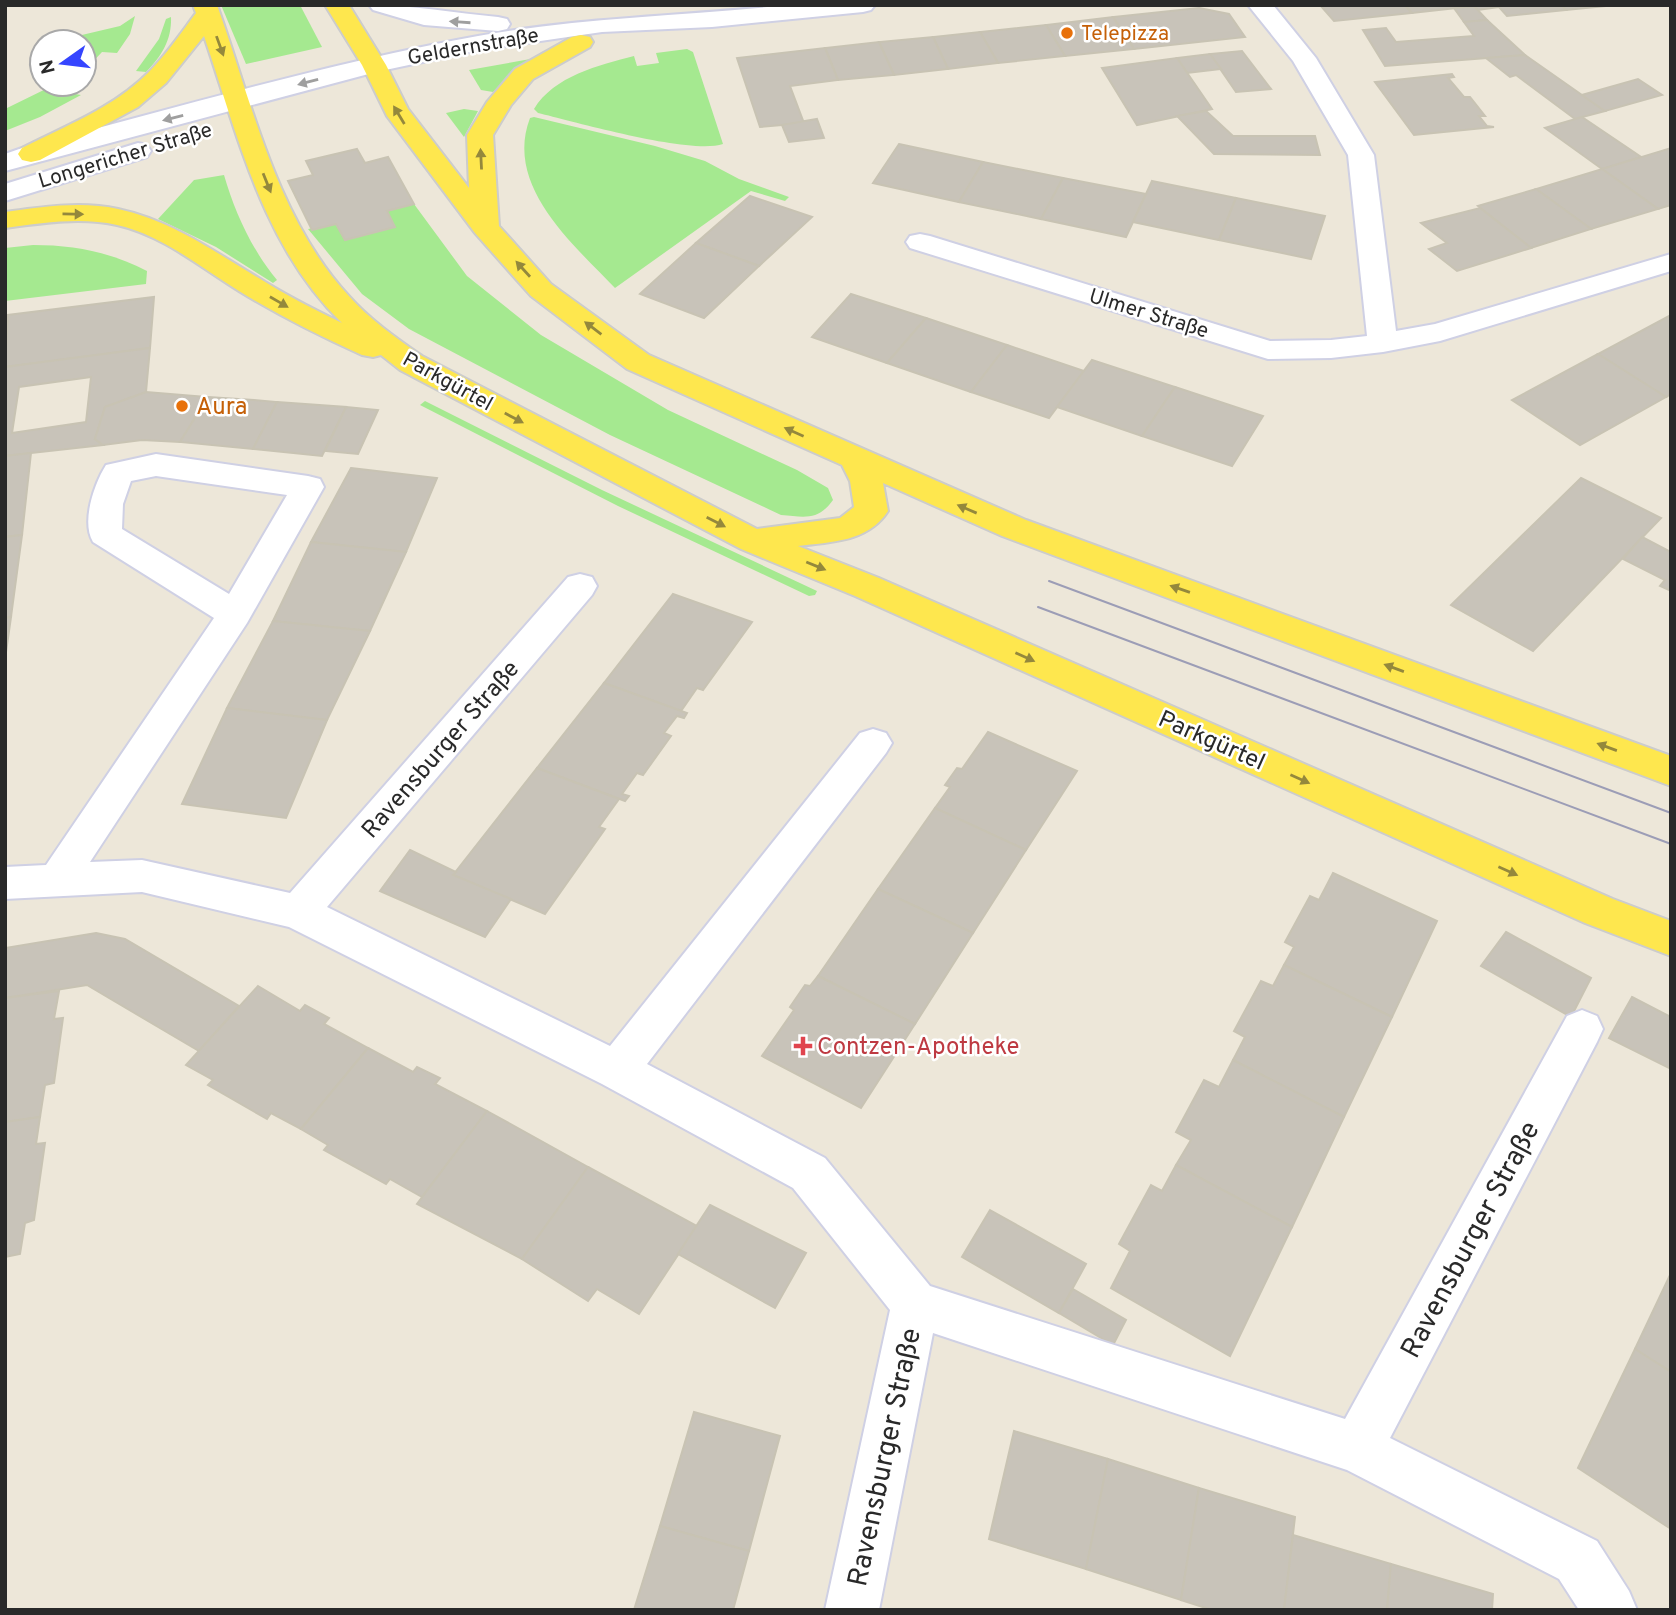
<svg xmlns="http://www.w3.org/2000/svg" width="1676" height="1615" viewBox="0 0 1676 1615" font-family="Overpass,sans-serif">
<style>
.green{fill:#a5e990}
.building{fill:#c8c3b9;stroke:#c8c3b3;stroke-width:2;fill-rule:evenodd}
.lines{fill:none;stroke-linecap:round;stroke-linejoin:round}
.minor-casing{stroke:#cfd0e4;stroke-width:4}
.major-casing{stroke:#ccc;stroke-width:4}
.minor{fill:#fff;fill-rule:evenodd}
.major{fill:#fee74e;fill-rule:evenodd}
.tram{stroke:#9c9db6;stroke-width:2}
.oneway{fill:#9f9f9f}
.oneway2{fill:#94883c}
.food-dot{fill:#e8710a;stroke:#fff;stroke-width:2.5}
.health-dot{fill:#e0444e;stroke:#fff;stroke-width:2.5}
.labels{text-anchor:middle;stroke-width:5;stroke-linejoin:round;paint-order:stroke}
.far-food-label{font-size:21px;fill:#c56008;stroke:#fff;text-anchor:start}
.far-street-label{font-size:21px;fill:#292929;stroke:#fff}
.food-label{font-size:24px;fill:#c56008;stroke:#fff;text-anchor:start}
.street-label{font-size:24px;fill:#292929;stroke:#fff}
.health-label{font-size:24px;fill:#be3a42;stroke:#fff;text-anchor:start}
.near-street-label{font-size:28px;fill:#292929;stroke:#fff}
</style>
<rect width="100%" height="100%" fill="#ede7d9"/>
<g class="green">
<path d="M221 5H300L322 47 246 64Z"/>
<path d="M135 16 130 34 117 53 102 52 84 71V42H52L120 26Z"/>
<path d="M171 17C172 40 161 57 146 72L136 71 159 39 166 19Z"/>
<path d="M687 49 693 52 723 144C690 155 576 122 538 113L534 109C554 76 599 65 634 56L637 66 659 63 656 53Z"/>
<path d="M536 58 493 92 481 90 469 70Z"/>
<path d="M56 84H71L64 92 81 95 40 117 5 131V109Z"/>
<path d="M464 109 478 111 464 137 446 113Z"/>
<path d="M534 117 655 146 705 161 739 179 789 197 785 201 751 191 615 288C573 244 504 186 530 118Z"/>
<path d="M224 175C235 213 252 250 277 280L273 283 216 247 158 219 194 180Z"/>
<path d="M414 204 467 276 541 335 668 410 797 470 828 488 833 500C818 521 805 517 781 515L610 435 409 329 362 294 308 229 336 224 346 240 395 227 387 211Z"/>
<path d="M33 245C74 245 110 252 147 271L146 284 5 301V248Z"/>
<path d="M425 401 602 490 817 591 815 595 809 596 618 506 420 405Z"/>
</g>
<g class="building">
<path d="M1320 5H1405L1412 13 1334 21Z"/>
<path d="M1405 5H1474V6L1412 13Z"/>
<path d="M1561 5H1616L1566 10Z"/>
<path d="M1561 5 1566 10 1507 16 1499 7 1478 10 1474 5Z"/>
<path d="M1474 6 1487 20 1464 22 1454 8Z"/>
<path d="M1199 8 1229 14 1245 37 1134 49 1113 17Z"/>
<path d="M1113 17 1134 49 1065 56 1046 25Z"/>
<path d="M1487 20 1525 55 1385 66 1363 30 1386 28 1396 42 1474 36 1464 22Z"/>
<path d="M1046 25 1065 56 998 63 980 32Z"/>
<path d="M980 32 998 63 948 69 933 37Z"/>
<path d="M933 37 948 69 894 75 879 42Z"/>
<path d="M879 42 894 75 838 80 825 48Z"/>
<path d="M825 48 838 80 790 86 804 123 760 127 737 58Z"/>
<path d="M1242 51 1271 89 1236 92 1210 54Z"/>
<path d="M1210 54 1221 69 1187 73 1177 58Z"/>
<path d="M1525 55 1582 95 1605 111 1575 119 1516 75 1510 77 1486 58Z"/>
<path d="M1177 58 1212 109 1137 125 1102 68Z"/>
<path d="M1452 74 1454 77 1448 78 1464 97H1470L1485 116H1479L1487 126 1494 127 1414 135 1375 82Z"/>
<path d="M1638 79 1662 95 1605 111 1582 95Z"/>
<path d="M1206 111 1233 136H1315L1320 155 1214 154 1177 116Z"/>
<path d="M1582 117 1641 157 1602 169 1545 128Z"/>
<path d="M817 119 824 138 789 142 782 125Z"/>
<path d="M899 144 983 162 959 202 873 183Z"/>
<path d="M1671 148V205L1658 209 1602 169Z"/>
<path d="M357 149 365 163 388 157 414 204 387 211 395 227 345 240 336 224 312 230 288 181 313 175 306 161Z"/>
<path d="M983 162 1063 178 1041 219 959 202Z"/>
<path d="M1602 169 1658 209 1591 229 1536 189Z"/>
<path d="M1063 178 1146 194 1126 237 1041 219Z"/>
<path d="M1152 181 1236 198 1219 240 1133 222Z"/>
<path d="M1536 189 1591 229 1531 248 1478 206Z"/>
<path d="M750 196 812 217 759 266 696 243Z"/>
<path d="M1236 198 1325 216 1311 259 1219 240Z"/>
<path d="M1480 208 1531 248 1457 271 1429 249 1447 243 1421 223Z"/>
<path d="M696 243 759 266 704 318 640 294Z"/>
<path d="M851 294 926 318 887 363 812 337Z"/>
<path d="M154 297 150 348 5 367 8 315Z"/>
<path d="M1671 315V394L1666 397 1598 354Z"/>
<path d="M926 318 1007 345 971 392 887 363Z"/>
<path d="M1007 345 1084 371 1049 418 971 392Z"/>
<path d="M150 348 146 392 105 407 95 439 103 445 5 456V367ZM91 377 86 422 12 433 19 387Z"/>
<path d="M1598 354 1666 397 1580 445 1512 400Z"/>
<path d="M1092 360 1175 387 1142 436 1057 407Z"/>
<path d="M1175 387 1263 416 1232 466 1142 436Z"/>
<path d="M146 392 208 397 180 442 142 440 103 445 95 439 105 407Z"/>
<path d="M208 397 254 400 277 402 253 449 180 442Z"/>
<path d="M277 402 346 407 322 456 253 449Z"/>
<path d="M346 407 378 410 358 454 325 451Z"/>
<path d="M31 453 22 535 5 537V456Z"/>
<path d="M351 468 437 478 406 552 311 542Z"/>
<path d="M1581 478 1661 518 1533 651 1451 605Z"/>
<path d="M22 535 11 617 5 618V537Z"/>
<path d="M1642 537 1671 552V591L1660 586 1665 580 1623 559Z"/>
<path d="M311 542 406 552 370 631 273 621Z"/>
<path d="M673 594 752 622 703 690 697 688 681 711 604 683Z"/>
<path d="M11 617 5 659V618Z"/>
<path d="M273 621 370 631 327 720 227 708Z"/>
<path d="M604 683 687 713 684 718 677 716 664 733 671 736 643 775 637 773 622 794 629 796 625 801 537 768Z"/>
<path d="M227 708 327 720 286 818 182 804Z"/>
<path d="M988 732 1077 771 1026 850 935 808 950 787 945 785 957 768 962 769Z"/>
<path d="M537 768 619 799 599 827 605 829 545 914 453 875Z"/>
<path d="M935 808 1026 850 973 933 878 889Z"/>
<path d="M410 850 456 872 453 875 511 899 485 937 380 891Z"/>
<path d="M1333 873 1437 921 1392 1017 1284 965 1294 947 1285 942 1310 896 1319 900Z"/>
<path d="M878 889 973 933 915 1024 818 976Z"/>
<path d="M1506 932 1591 978 1571 1017 1481 966Z"/>
<path d="M96 933 125 939 239 1006 199 1051 87 985 5 998V948Z"/>
<path d="M1284 965 1392 1017 1344 1117 1233 1060 1245 1037 1234 1031 1261 981 1273 986Z"/>
<path d="M818 976 915 1024 861 1108 762 1056 794 1010 790 1007 805 985 810 986Z"/>
<path d="M258 986 300 1011 305 1005 329 1018 324 1024 368 1048 301 1129 271 1113 267 1119 208 1085 213 1080 186 1065Z"/>
<path d="M59 991 54 1019 63 1018 54 1083 45 1085 40 1117 5 1122V998Z"/>
<path d="M1632 997 1671 1017V1069L1609 1038Z"/>
<path d="M368 1048 413 1072 417 1067 440 1078 435 1084 487 1111 422 1197 390 1179 386 1184 324 1150 328 1145 301 1129Z"/>
<path d="M1233 1060 1344 1117 1292 1227 1176 1165 1191 1140 1176 1132 1204 1080 1219 1087Z"/>
<path d="M487 1111 588 1167 522 1259 417 1204Z"/>
<path d="M40 1117 36 1144 45 1143 34 1220 25 1223 20 1254 5 1257V1122Z"/>
<path d="M1176 1165 1292 1227 1230 1356 1111 1288 1130 1251 1119 1244 1151 1185 1162 1191Z"/>
<path d="M588 1167 697 1226 639 1314 597 1289 588 1301 522 1259Z"/>
<path d="M710 1205 806 1253 775 1308 678 1254Z"/>
<path d="M990 1210 1086 1264 1059 1313 962 1257Z"/>
<path d="M1671 1273V1372L1635 1349Z"/>
<path d="M1073 1289 1126 1320 1113 1345 1059 1313Z"/>
<path d="M1635 1349 1671 1372V1529L1578 1468Z"/>
<path d="M694 1412 780 1436 749 1551 660 1526Z"/>
<path d="M1014 1431 1108 1459 1086 1569 989 1539Z"/>
<path d="M1108 1459 1199 1488 1181 1600 1086 1569Z"/>
<path d="M1199 1488 1295 1517 1284 1610H1212L1181 1600Z"/>
<path d="M660 1526 749 1551 733 1610H634Z"/>
<path d="M1293 1535 1391 1564 1387 1610H1284Z"/>
<path d="M1391 1564 1493 1594 1492 1610H1387Z"/>
</g>
<g class="lines">
<g class="minor-casing">
<g id="minor">
<path d="M369 5C412 5 455 13 498 17L507 19 510 24 507 29 498 31 424 25 373 10Z"/>
<path d="M788 5H875L871 10 863 12 712 27 602 32 479 50 376 72 5 171V154L22 148C173 109 324 64 478 36 582 17 684 16 788 5Z"/>
<path d="M1248 5H1273L1316 58 1374 155 1396 331 1435 324 1671 254V271L1440 341 1383 352 1331 358 1268 359 910 248 906 242 910 236 920 234 930 236 1270 341 1331 340 1367 336 1348 155 1293 61Z"/>
<path d="M138 143 147 145 151 151 147 157 5 201V184Z"/>
<path d="M156 454 308 476 320 479 324 487 247 623 90 862 142 860 290 893 568 577 580 574 592 577 597 586 592 595 327 907 610 1046 860 733 873 729 886 733 892 743 886 753 647 1064 825 1158 930 1286 1345 1419 1567 1016 1582 1010 1597 1016 1603 1029 1597 1042 1390 1438 1597 1541 1629 1591 1637 1610H1579L1559 1579 1347 1470 933 1333 879 1610H825L890 1310 793 1188 602 1084 289 927 142 892 5 899V867L46 865 214 618 93 542C81 522 94 484 106 465ZM156 476 287 495 229 594 122 529 123 504 131 481Z"/>
</g>
</g>
<g class="major-casing">
<path id="major" d="M193 5H217C252 102 276 217 348 295 369 319 396 338 422 356L757 529 840 518 854 507 850 481 842 465 627 369 531 296 475 233 387 116 362 65 325 5H349L386 65 408 109 469 188 467 135 487 102 515 69 572 37 581 35 590 37 593 42 590 47 533 79 511 105 493 135 499 226 551 284 649 355 1026 520 1671 756V786L1002 536 883 483 888 511C868 542 831 542 798 546L879 578 1613 899 1671 921V956L1585 923 855 596 741 549 400 370 381 355 373 357 362 355C320 336 278 315 239 291 200 267 162 235 117 225 81 217 42 223 5 228V212C42 207 81 201 118 209 170 220 212 250 257 277 284 294 313 309 342 323 263 247 238 136 204 36L166 83 138 107 40 160 31 162 22 160 18 154 22 148C65 126 113 108 148 73 166 55 181 33 196 13Z"/>
</g>
<use href="#minor" class="minor"/>
<use href="#major" class="major"/>
<g class="tram">
<path d="M1049 581 1671 813"/>
<path d="M1038 607 1671 844"/>
</g>
</g>
<defs><path id="oneway-solid" d="M-6-.8H1V-3.2L6.5 0L1 3.2V.8H-6Z" transform="scale(1.75)"/></defs>
<g class="oneway">
<use href="#oneway-solid" transform="translate(460 22) rotate(-176)"/>
<use href="#oneway-solid" transform="translate(308 82) rotate(165)"/>
<use href="#oneway-solid" transform="translate(173 118) rotate(166)"/>
</g>
<g class="oneway2">
<use href="#oneway-solid" transform="translate(220 46) rotate(70)"/>
<use href="#oneway-solid" transform="translate(399 115) rotate(-121)"/>
<use href="#oneway-solid" transform="translate(481 159) rotate(-93)"/>
<use href="#oneway-solid" transform="translate(267 183) rotate(68)"/>
<use href="#oneway-solid" transform="translate(73 214) rotate(1)"/>
<use href="#oneway-solid" transform="translate(523 269) rotate(-132)"/>
<use href="#oneway-solid" transform="translate(279 302) rotate(30)"/>
<use href="#oneway-solid" transform="translate(593 328) rotate(-143)"/>
<use href="#oneway-solid" transform="translate(514 418) rotate(28)"/>
<use href="#oneway-solid" transform="translate(794 432) rotate(-156)"/>
<use href="#oneway-solid" transform="translate(967 509) rotate(-157)"/>
<use href="#oneway-solid" transform="translate(716 522) rotate(27)"/>
<use href="#oneway-solid" transform="translate(816 566) rotate(22)"/>
<use href="#oneway-solid" transform="translate(1180 589) rotate(-161)"/>
<use href="#oneway-solid" transform="translate(1025 657) rotate(24)"/>
<use href="#oneway-solid" transform="translate(1394 668) rotate(-160)"/>
<use href="#oneway-solid" transform="translate(1607 747) rotate(-160)"/>
<use href="#oneway-solid" transform="translate(1300 779) rotate(24)"/>
<use href="#oneway-solid" transform="translate(1508 871) rotate(24)"/>
</g>
<g class="food-dot">
<circle cx="1067" cy="33" r="7"/>
<circle cx="182" cy="406" r="7"/>
</g>
<path class="health-dot" d="M799.5 1035.5h7v7h7v7h-7v7h-7v-7h-7v-7h7z"/>
<g class="labels">
<g class="far-food-label">
<text x="1081" y="40">Telepizza</text>
</g>
<g class="far-street-label">
<text transform="translate(473 46) rotate(-10)" y="7">Geldernstraße</text>
<text transform="translate(125 155) rotate(-17)" y="7">Longericher Straße</text>
<text transform="translate(1149 313) rotate(17)" y="7">Ulmer Straße</text>
<text transform="translate(448 381) rotate(29)" y="7">Parkgürtel</text>
</g>
<g class="food-label">
<text x="196" y="414">Aura</text>
</g>
<g class="street-label">
<text transform="translate(1212 740) rotate(24)" y="8">Parkgürtel</text>
<text transform="translate(440 749) rotate(-49)" y="8">Ravensburger Straße</text>
</g>
<g class="health-label">
<text x="817" y="1054">Contzen-Apotheke</text>
</g>
<g class="near-street-label">
<text transform="translate(1469 1239) rotate(-62)" y="10">Ravensburger Straße</text>
<text transform="translate(883 1457) rotate(-78)" y="10">Ravensburger Straße</text>
</g>
</g>
<rect width="1676" height="1615" fill="none" stroke="#292929" stroke-width="14"/>
<g transform="translate(63 63) rotate(256)"><circle r="33" fill="#ffffff" stroke="#a9a9a9" stroke-width="2"/>
<path d="M0-5L12 26L0 18L-12 26Z" fill="#3545ff"/>
<text y="-10" font-size="19" font-weight="bold" text-anchor="middle" fill="#292929">N</text>
</g>
</svg>
